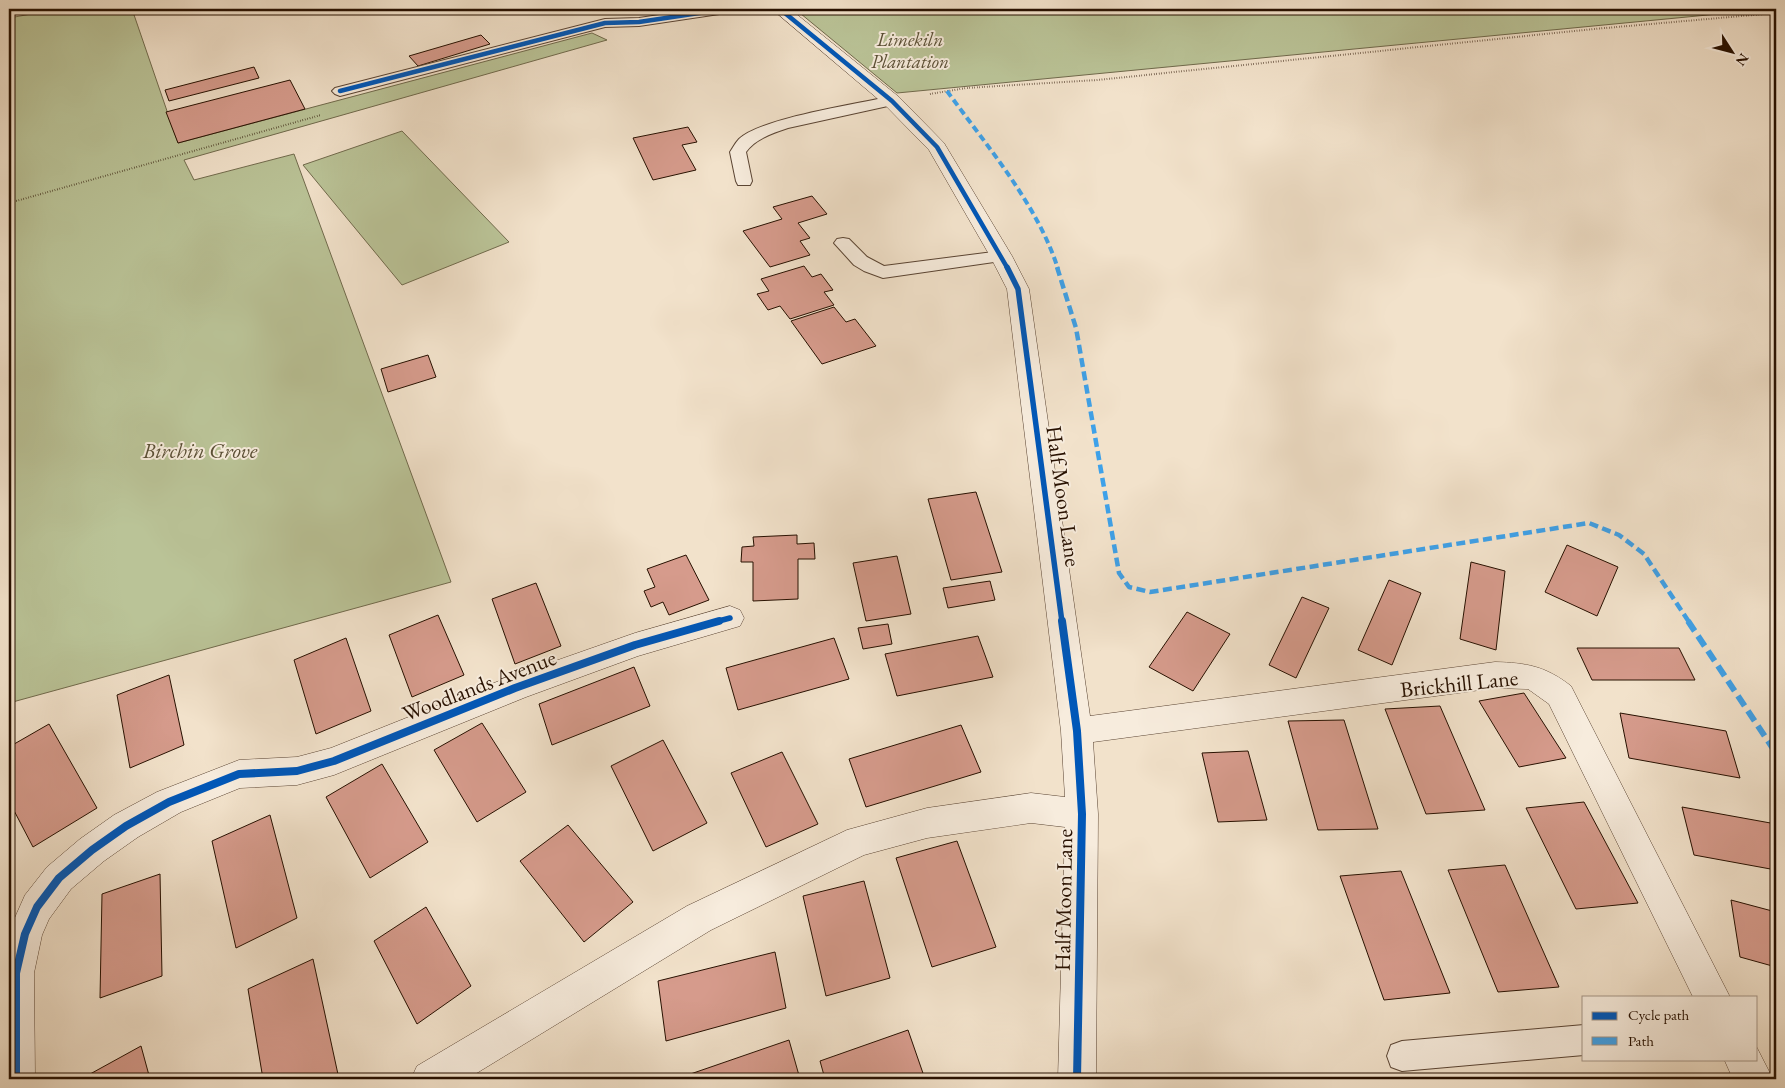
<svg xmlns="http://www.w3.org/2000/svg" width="1785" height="1088" viewBox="0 0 1785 1088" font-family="'EB Garamond',serif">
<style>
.green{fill:#bac397;stroke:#706a4c}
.building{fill:#d69b8c;stroke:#271000}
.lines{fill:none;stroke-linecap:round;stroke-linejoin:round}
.lane-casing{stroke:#5a4433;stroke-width:2}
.street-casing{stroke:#5a4433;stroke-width:1}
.path{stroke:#271000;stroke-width:2;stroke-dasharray:0.5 2;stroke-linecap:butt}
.lane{fill:#f7ecdd;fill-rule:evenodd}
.street{fill:#f7ecdd;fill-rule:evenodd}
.quiet-far2{stroke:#3ea1e9;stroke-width:4;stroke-dasharray:7 4;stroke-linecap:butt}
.quiet-far1{stroke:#3ea1e9;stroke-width:4.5;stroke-dasharray:9 4.5;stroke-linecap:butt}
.quiet{stroke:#3ea1e9;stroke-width:6;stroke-dasharray:12 6;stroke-linecap:butt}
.cycleway-far2-casing{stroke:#f7ecdd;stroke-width:6}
.cycleway-far1-casing{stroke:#f7ecdd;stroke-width:9}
.cycleway-casing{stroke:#f7ecdd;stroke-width:11}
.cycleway-far2{stroke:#0057b8;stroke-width:4.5}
.cycleway-far1{stroke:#0057b8;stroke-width:5.5}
.cycleway{stroke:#0057b8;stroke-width:8}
.labels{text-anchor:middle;stroke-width:4;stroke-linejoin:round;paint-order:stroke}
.far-park-label{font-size:19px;font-style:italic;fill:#5a4f35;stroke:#f7ecdd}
.park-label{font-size:22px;font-style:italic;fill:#5a4f35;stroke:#f7ecdd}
.street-label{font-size:22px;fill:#271000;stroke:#f7ecdd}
</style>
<rect width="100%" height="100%" fill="#f2e2cb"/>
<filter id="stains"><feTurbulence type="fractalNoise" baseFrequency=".004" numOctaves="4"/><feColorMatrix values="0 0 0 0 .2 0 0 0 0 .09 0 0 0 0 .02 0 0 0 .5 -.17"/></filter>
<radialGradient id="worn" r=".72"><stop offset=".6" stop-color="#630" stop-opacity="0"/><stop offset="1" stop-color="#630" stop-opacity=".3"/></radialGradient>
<g class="green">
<path d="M59 9H132L178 143 592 33 607 40 184 160 194 180 294 154 451 582 9 703V18Z"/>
<path d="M795 9H1770L897 93Z"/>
<path d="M402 131 509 242 402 285 303 165Z"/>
</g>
<g class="building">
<path d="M481 35 490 44 418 66 409 56Z"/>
<path d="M254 67 259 78 169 101 165 90Z"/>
<path d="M290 80 305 109 178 143 166 112Z"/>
<path d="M688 127 697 142 682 145 696 170 653 180 633 138Z"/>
<path d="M812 196 827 214 798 223 810 238 800 241 810 255 770 267 743 231 782 219 773 207Z"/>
<path d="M804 266 812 277 821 274 833 290 824 292 834 305 790 319 780 306 768 310 757 294 769 291 761 279Z"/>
<path d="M834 307 846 322 855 319 876 346 822 364 791 321Z"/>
<path d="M428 355 436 377 388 392 381 369Z"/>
<path d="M976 492 1002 572 951 580 928 499Z"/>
<path d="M797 535V544L814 543 815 559H798V599L753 601V562H741L742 547 754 546 753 537Z"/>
<path d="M1567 545 1618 567 1597 616 1545 592Z"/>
<path d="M686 555 709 600 669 615 663 602 651 607 644 591 655 587 647 569Z"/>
<path d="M897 556 911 614 866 621 853 563Z"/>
<path d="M1471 562 1505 571 1496 650 1460 639Z"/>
<path d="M1389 580 1421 593 1392 665 1358 650Z"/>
<path d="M990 581 995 600 948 608 943 588Z"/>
<path d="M536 583 561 646 515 664 492 599Z"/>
<path d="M1302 597 1329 608 1296 678 1269 665Z"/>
<path d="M1187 612 1230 634 1193 691 1149 667Z"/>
<path d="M438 615 464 675 412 697 389 635Z"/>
<path d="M888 624 892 644 863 649 858 628Z"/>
<path d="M978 636 993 677 897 696 885 654Z"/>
<path d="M346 638 371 711 316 734 294 660Z"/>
<path d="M834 638 849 679 738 710 726 668Z"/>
<path d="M1577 648H1679L1695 680H1592Z"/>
<path d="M634 667 650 706 552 745 539 704Z"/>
<path d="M169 675 184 745 130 768 117 695Z"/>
<path d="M1524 693 1566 758 1519 767 1479 701Z"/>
<path d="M1440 706 1485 810 1426 814 1385 709Z"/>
<path d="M1620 713 1726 731 1740 778 1629 758Z"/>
<path d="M1344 720 1378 829 1318 830 1288 721Z"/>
<path d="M482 723 526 792 477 822 434 750Z"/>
<path d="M49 724 97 808 33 847 9 801V747Z"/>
<path d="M961 725 981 772 866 807 849 759Z"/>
<path d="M663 740 707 823 653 851 611 766Z"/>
<path d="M1248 751 1267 820 1218 822 1202 753Z"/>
<path d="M782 752 818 824 766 847 731 773Z"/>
<path d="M382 764 428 842 370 878 326 797Z"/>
<path d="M1584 802 1638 903 1576 909 1526 808Z"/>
<path d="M1682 807 1776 824V870L1694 855Z"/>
<path d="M270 815 297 918 236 948 212 841Z"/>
<path d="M568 825 633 902 584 942 520 861Z"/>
<path d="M957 841 996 947 932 967 896 858Z"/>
<path d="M1505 865 1559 987 1498 992 1448 870Z"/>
<path d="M1401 871 1450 993 1384 1000 1340 876Z"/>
<path d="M160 874 162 976 100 998 102 894Z"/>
<path d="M864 881 890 978 826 996 803 896Z"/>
<path d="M1731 900 1776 912V967L1740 957Z"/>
<path d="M426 907 471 986 417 1024 374 941Z"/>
<path d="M775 952 786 1008 666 1041 658 981Z"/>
<path d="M313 959 339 1079H263L248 989Z"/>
<path d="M908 1030 925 1079H825L820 1061Z"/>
<path d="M789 1040 800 1079H676Z"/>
<path d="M141 1046 150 1079H81Z"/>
</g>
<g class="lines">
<g class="lane-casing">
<g id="lane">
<path d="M700 9H733L726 13 639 26 605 27 340 96 335 94 332 91 335 88 605 19 639 18Z"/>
<path d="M892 96 897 98 900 101 897 104 788 128C773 133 755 139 746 152L752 181 750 185H738L736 181 730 152C733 148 735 143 739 139 761 118 858 104 892 96Z"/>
<path d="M843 238 849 239 867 257 884 266 1001 251 1007 252 1010 256 1007 260 1001 261 883 278 864 271 854 265 834 243 837 239Z"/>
<path d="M1584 1025V1055L1402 1071 1391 1067 1387 1056 1391 1045 1402 1041Z"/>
</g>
</g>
<g class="street-casing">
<g id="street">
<path d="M772 9H790L899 97 944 143 1012 256 1029 289 1090 716 1495 662C1527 663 1545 666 1571 686L1730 997H1693L1549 704 1528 689 1495 688 1093 742 1098 814 1096 1079H1058L1065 827 1031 823 927 838 864 855 711 930 467 1079H411L417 1066 687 906 847 830 927 808 1031 793 1065 797 1061 731 1007 289 990 256 929 150 885 105Z"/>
<path d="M730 606 740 610 744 618 740 626 638 656 526 697 334 775 297 785 240 788 181 812 138 837 104 861 71 889 49 919 42 935 34 973 35 1079H9V931L25 895 47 867 80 839 114 815 157 792 239 760 297 757 331 748 504 679 635 633Z"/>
<path d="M1756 1046 1773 1079H1733L1724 1059H1756Z"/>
</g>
</g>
<g class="path">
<path d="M930 94 966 88 1097 80 1594 29 1776 13"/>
<path d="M9 203 321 115"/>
</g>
<use href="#lane" class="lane"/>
<use href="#street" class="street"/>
<path class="quiet-far2" d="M947 91C986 145 1038 205 1058 269"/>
<path class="quiet-far1" d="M1057 267 1076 328 1119 573 1129 587 1150 592 1589 523 1619 535 1644 554 1689 622"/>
<path class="quiet" d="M1688 621 1776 753"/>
<g class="cycleway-far2-casing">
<g id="cycleway-far2">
<path d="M780 9 892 101 937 147 1008 269"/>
<path d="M340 91 605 23 639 22 726 9"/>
</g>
</g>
<g class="cycleway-far1-casing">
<g id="cycleway-far1">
<path d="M1007 267 1018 289 1062 622"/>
<path d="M715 622 730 618"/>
</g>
</g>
<g class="cycleway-casing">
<g id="cycleway">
<path d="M1062 621 1077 731 1082 814 1077 1079"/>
<path d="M16 1079V973L25 934 37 907 59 878 92 850 126 826 169 802 239 774 297 771 334 761 515 688 635 645 719 621"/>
</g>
</g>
<use href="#cycleway-far2" class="cycleway-far2"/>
<use href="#cycleway-far1" class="cycleway-far1"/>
<use href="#cycleway" class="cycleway"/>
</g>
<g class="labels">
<g class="far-park-label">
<text x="910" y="46">Limekiln<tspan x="910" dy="22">Plantation</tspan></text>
</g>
<g class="park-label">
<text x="200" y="458">Birchin Grove</text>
</g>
<g class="street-label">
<text transform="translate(1064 496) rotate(82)" y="8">Half Moon Lane</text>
<text transform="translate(1459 683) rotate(-6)" y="8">Brickhill Lane</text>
<text transform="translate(479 685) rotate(-21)" y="8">Woodlands Avenue</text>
<text transform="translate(1063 900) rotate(-89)" y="8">Half Moon Lane</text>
</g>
</g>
<rect width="1785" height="1088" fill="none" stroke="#f2e2cb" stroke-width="30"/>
<rect x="10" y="10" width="1765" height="1068" fill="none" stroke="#271000" stroke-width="2.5"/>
<rect x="15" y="15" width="1755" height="1058" fill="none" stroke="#271000"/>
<rect x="1582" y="996" width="175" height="65" fill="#f7ecdd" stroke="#a49485"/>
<rect x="1592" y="1012" width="25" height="8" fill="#0057b8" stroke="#a49485"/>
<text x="1628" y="1020" font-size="15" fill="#271000">Cycle path</text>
<rect x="1592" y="1037" width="25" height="8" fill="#3ea1e9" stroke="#a49485"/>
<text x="1628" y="1046" font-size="15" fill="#271000">Path</text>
<g transform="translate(1732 52) rotate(126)" stroke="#f7ecdd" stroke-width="4" paint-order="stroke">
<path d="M0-4L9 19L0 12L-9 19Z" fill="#271000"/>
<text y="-8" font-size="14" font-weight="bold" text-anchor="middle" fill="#271000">N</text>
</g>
<rect width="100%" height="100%" filter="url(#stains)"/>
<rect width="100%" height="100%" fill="url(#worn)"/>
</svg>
